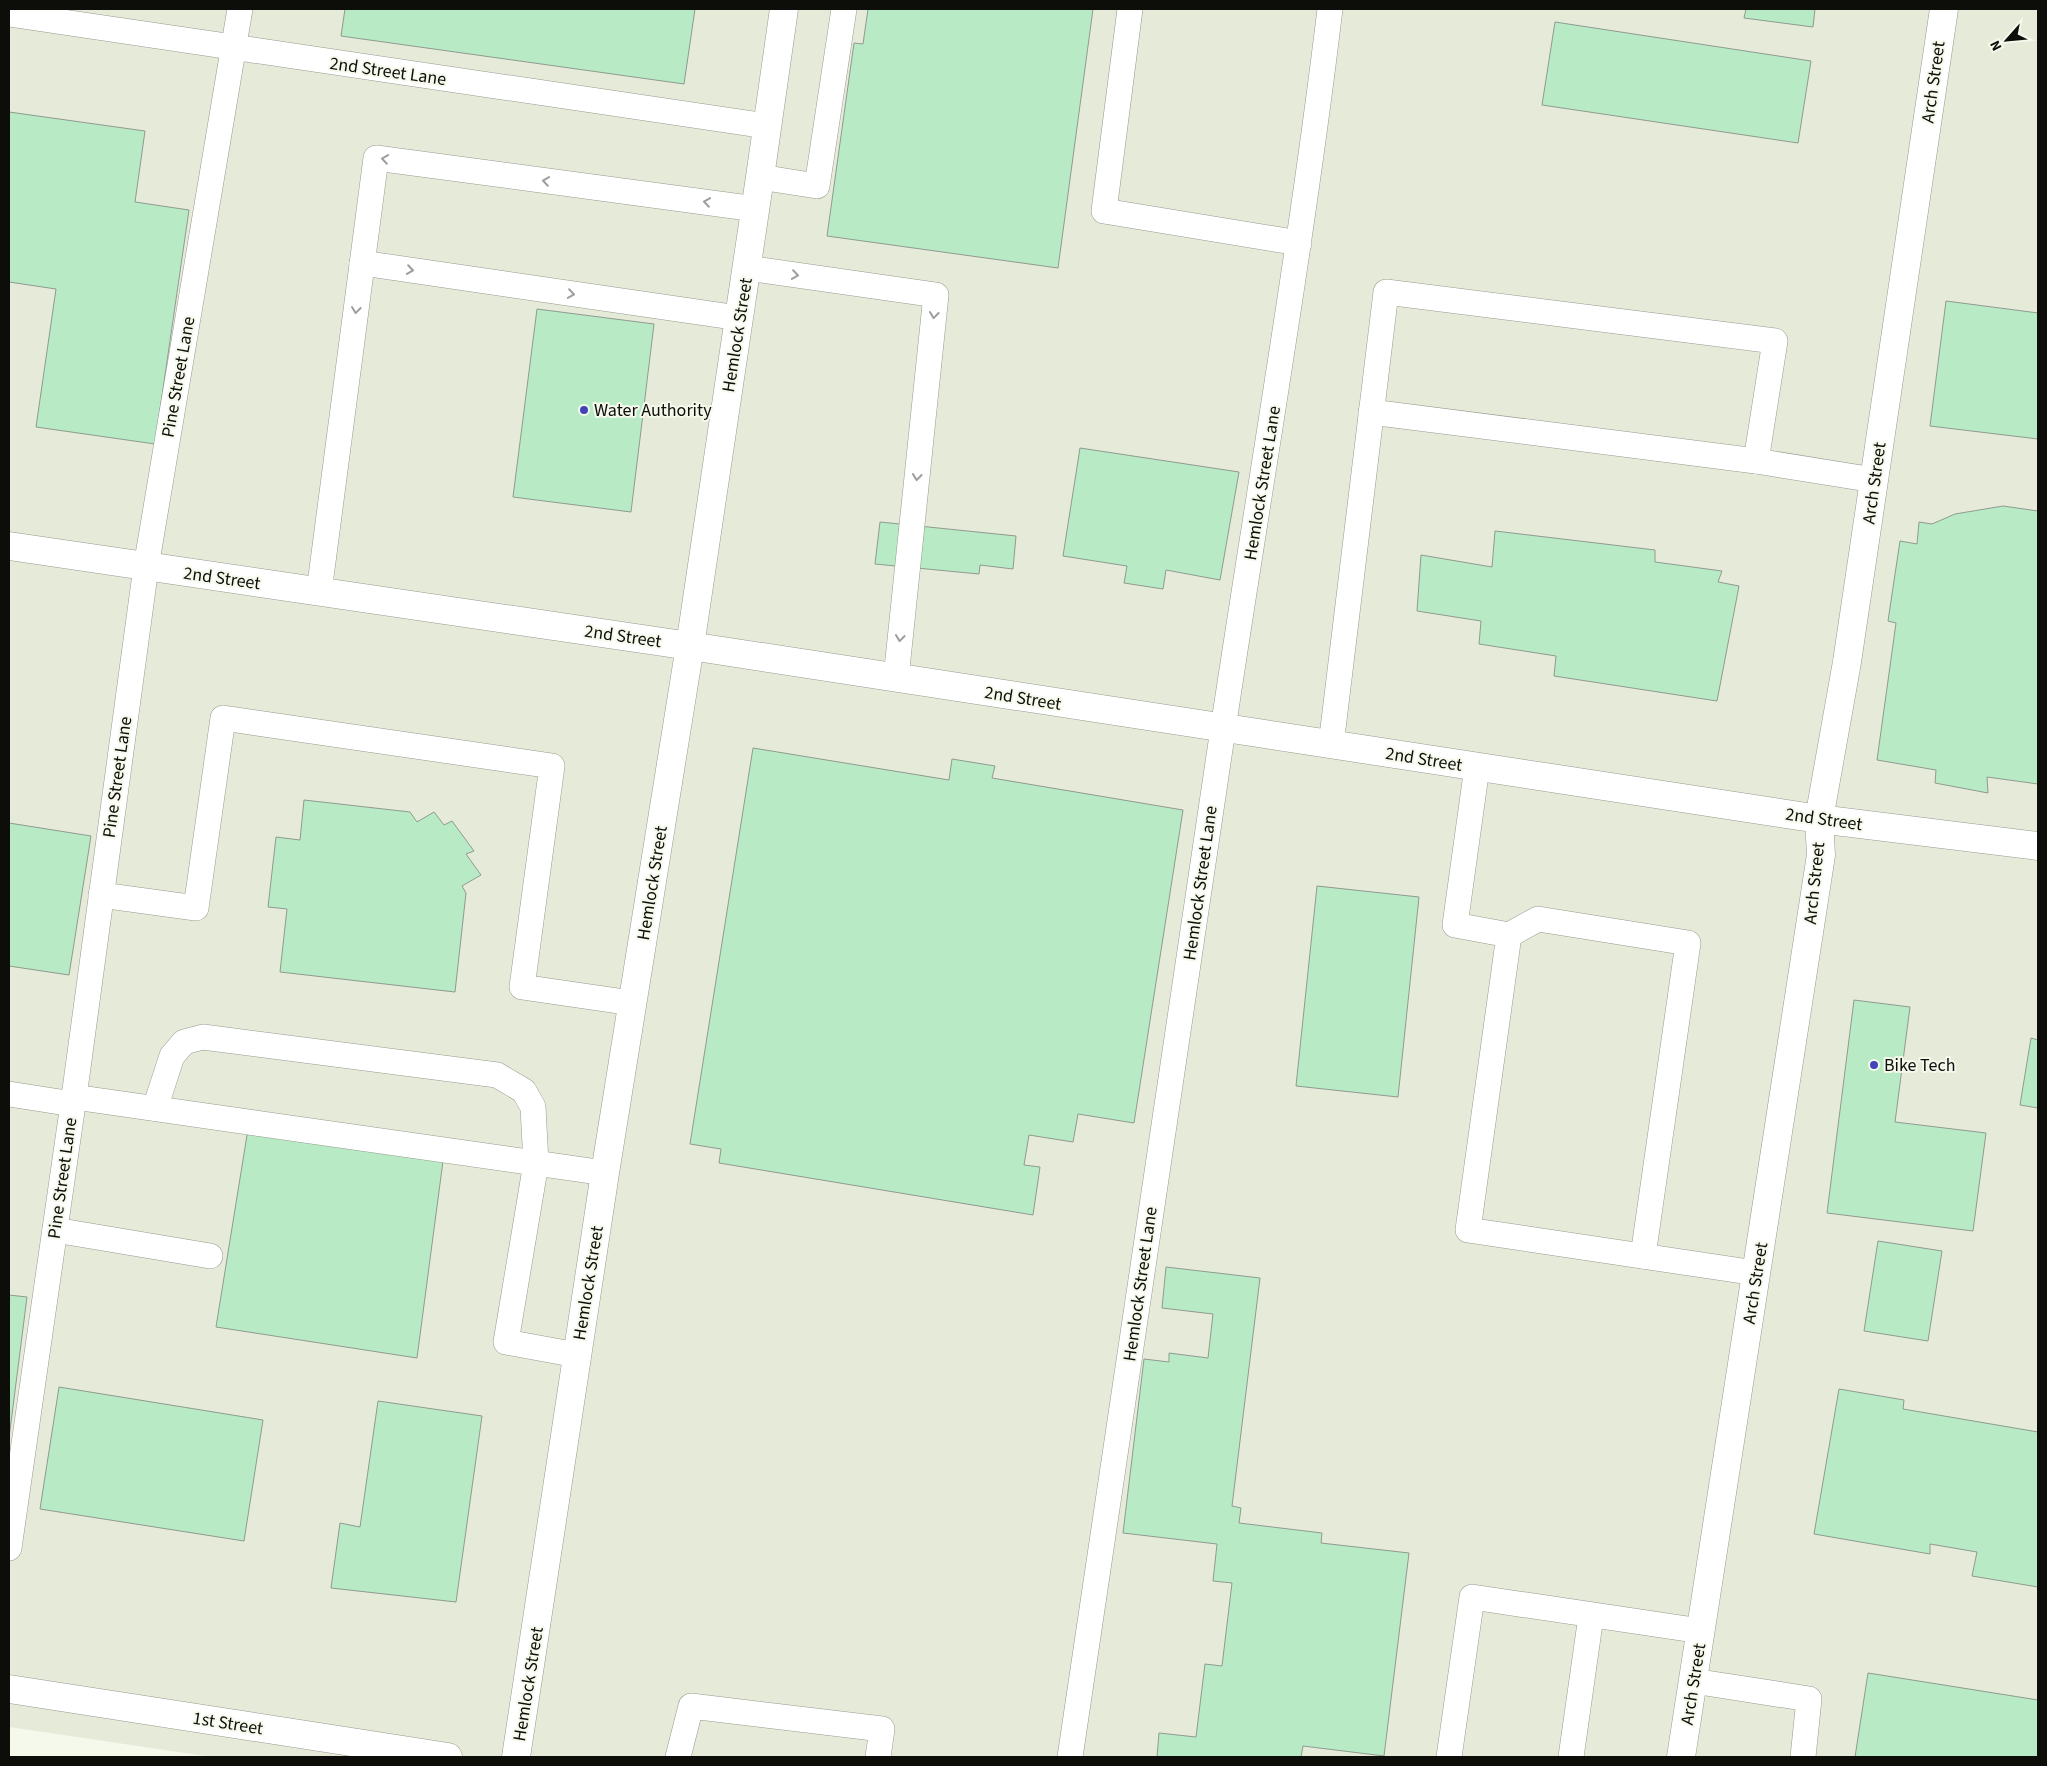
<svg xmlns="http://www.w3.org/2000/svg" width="2047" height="1766" viewBox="0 0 2047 1766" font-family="'Source Sans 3',sans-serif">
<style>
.built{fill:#e6ebd9}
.building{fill:#b8ebc5;stroke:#8f9a91}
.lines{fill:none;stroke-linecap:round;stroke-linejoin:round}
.service-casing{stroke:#969a8e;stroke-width:26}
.minor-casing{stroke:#969a8e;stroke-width:29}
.tertiary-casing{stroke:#969a8e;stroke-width:29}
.service{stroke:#fff;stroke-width:25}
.minor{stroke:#fff;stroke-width:28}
.tertiary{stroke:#fff;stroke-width:28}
.oneway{stroke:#9e9f9d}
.poi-dot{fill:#4343b8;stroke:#f5f9ec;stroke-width:2}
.labels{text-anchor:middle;stroke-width:4;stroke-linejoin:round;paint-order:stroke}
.street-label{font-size:18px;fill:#0d0e0a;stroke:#f5f9ec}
.poi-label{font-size:18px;fill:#0d0e0a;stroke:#f5f9ec;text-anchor:start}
</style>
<rect width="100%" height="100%" fill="#f5f9ec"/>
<path class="built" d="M9 9H2038V1757H212L9 1727Z"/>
<g class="building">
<path d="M345 9H695L684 84 341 36Z"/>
<path d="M868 9H1093L1058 268 827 236 854 43 863 44Z"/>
<path d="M1746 9H1815L1813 27 1744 18Z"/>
<path d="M1555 22 1811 61 1798 143 1542 105Z"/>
<path d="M9 112 145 131 135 202 189 210 155 444 36 427 56 289 9 282Z"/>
<path d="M1946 301 2038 313V439L1930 426Z"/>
<path d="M537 309 654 324 631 512 513 497Z"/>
<path d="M1080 448 1239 472 1220 580 1166 570 1163 589 1124 583 1127 566 1063 556Z"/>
<path d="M2003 506 2038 511V784L1987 777 1988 793 1935 783 1936 770 1877 760 1896 623 1888 621 1900 541 1917 544 1919 522 1932 524 1955 514Z"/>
<path d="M880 522 1016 536 1013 569 980 565 979 574 875 564Z"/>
<path d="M1495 531 1655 550V562L1722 571 1718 582 1739 586 1717 701 1554 676 1556 656 1479 644 1481 621 1417 611 1421 555 1492 567Z"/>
<path d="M753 748 949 780 952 759 995 766 992 778 1183 810 1134 1123 1078 1114 1073 1142 1029 1135 1024 1165 1040 1167 1033 1215 719 1163 721 1149 690 1144Z"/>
<path d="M304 800 410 812 417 822 434 812 444 825 452 821 474 851 466 854 481 875 462 886 466 893 455 992 280 972 287 909 268 907 276 837 300 840Z"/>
<path d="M9 823 91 836 69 975 9 966Z"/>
<path d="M1317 886 1419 897 1398 1097 1296 1086Z"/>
<path d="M1854 1000 1910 1007 1895 1122 1986 1133 1973 1231 1827 1213Z"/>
<path d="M2031 1038 2038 1040V1108L2020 1105Z"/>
<path d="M248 1129 443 1161 417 1358 216 1327Z"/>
<path d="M1878 1241 1942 1251 1928 1341 1864 1331Z"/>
<path d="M1166 1267 1260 1278 1232 1506 1241 1508 1239 1523 1322 1533 1321 1543 1409 1553 1384 1756 1303 1746 1301 1757H1157L1159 1733 1196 1737 1205 1664 1222 1666 1232 1583 1213 1581 1217 1544 1123 1533 1144 1359 1169 1362V1353L1208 1358 1213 1314 1162 1308Z"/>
<path d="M9 1295 27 1297 9 1438Z"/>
<path d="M59 1387 263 1420 244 1541 40 1509Z"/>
<path d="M1839 1389 1904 1400 1903 1409 2038 1432V1587L1972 1576 1977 1552 1930 1544V1554L1814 1534Z"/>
<path d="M378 1401 482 1416 456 1602 331 1588 340 1523 360 1527Z"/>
<path d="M1868 1673 2038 1700V1757H1855Z"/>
</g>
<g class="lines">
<g class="service-casing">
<g id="service">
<path d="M1130 9 1104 211 1299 243"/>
<path d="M9 14 767 126"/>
<path d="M760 177 817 186 844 9"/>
<path d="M362 263 739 318"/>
<path d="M747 268 936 295 896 678"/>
<path d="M1371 412 1756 461"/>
<path d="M319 592 376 158 756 209"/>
<path d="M1331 745 1386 292 1775 341 1756 461 1874 480"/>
<path d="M1477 767 1455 925 1509 935 1468 1230 1756 1273"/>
<path d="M101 895 196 908 223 718 552 766 522 987 632 1003"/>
<path d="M1509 935 1538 919 1688 943 1643 1256"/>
<path d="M9 1094 73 1104"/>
<path d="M74 1097 605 1173"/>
<path d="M155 1108 172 1056 184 1042 203 1037 497 1075 524 1091 533 1107 536 1163 506 1342 577 1355"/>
<path d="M55 1230 210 1256"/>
<path d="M9 1548 74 1097 146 567 240 9"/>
<path d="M1693 1681 1809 1699 1803 1757"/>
<path d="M678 1757 691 1706 882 1729 878 1757"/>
<path d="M1070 1757C1121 1415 1170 1072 1223 729 1259 489 1301 250 1330 9"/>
<path d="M1449 1757 1472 1597 1701 1631"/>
<path d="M1571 1757 1591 1616"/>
</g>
</g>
<g class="minor-casing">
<g id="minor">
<path d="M516 1757 605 1173 690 646 760 177 784 9"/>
<path d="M1681 1757 1821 855 1819 819 1847 662 1944 9"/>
</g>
</g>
<g class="tertiary-casing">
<g id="tertiary">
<path d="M9 546 690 646 1819 819 2038 846"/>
<path d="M9 1689 448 1757"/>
</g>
</g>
<use href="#service" class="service"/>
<use href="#minor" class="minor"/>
<use href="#tertiary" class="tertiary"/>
</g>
<defs><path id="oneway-chevron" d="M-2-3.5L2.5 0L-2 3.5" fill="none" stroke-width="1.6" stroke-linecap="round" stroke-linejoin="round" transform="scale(1.25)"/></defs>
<g class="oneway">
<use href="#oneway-chevron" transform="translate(385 159) rotate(-172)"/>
<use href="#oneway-chevron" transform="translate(546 181) rotate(-172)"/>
<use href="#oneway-chevron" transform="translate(707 202) rotate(-172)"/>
<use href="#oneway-chevron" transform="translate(410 270) rotate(8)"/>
<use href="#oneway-chevron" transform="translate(795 275) rotate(8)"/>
<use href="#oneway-chevron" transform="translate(571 294) rotate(8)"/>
<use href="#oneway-chevron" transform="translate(356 310) rotate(97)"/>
<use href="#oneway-chevron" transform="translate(934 315) rotate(96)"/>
<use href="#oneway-chevron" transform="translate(917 477) rotate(96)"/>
<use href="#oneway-chevron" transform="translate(900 638) rotate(96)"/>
</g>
<g class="poi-dot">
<circle cx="584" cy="410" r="5"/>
<circle cx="1874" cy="1065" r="5"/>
</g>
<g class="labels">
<g class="street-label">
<text transform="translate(388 71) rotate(8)" y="6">2nd Street Lane</text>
<text transform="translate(1933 82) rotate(-82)" y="6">Arch Street</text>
<text transform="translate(737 335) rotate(-81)" y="6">Hemlock Street</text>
<text transform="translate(178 377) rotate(-80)" y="6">Pine Street Lane</text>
<text transform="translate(1262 483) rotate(-81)" y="6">Hemlock Street Lane</text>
<text transform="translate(1874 483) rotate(-82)" y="6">Arch Street</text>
<text transform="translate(222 578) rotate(8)" y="6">2nd Street</text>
<text transform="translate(623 636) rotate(8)" y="6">2nd Street</text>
<text transform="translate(1023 698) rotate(9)" y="6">2nd Street</text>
<text transform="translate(1424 759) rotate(9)" y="6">2nd Street</text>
<text transform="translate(117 777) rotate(-82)" y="6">Pine Street Lane</text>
<text transform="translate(1824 819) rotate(8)" y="6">2nd Street</text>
<text transform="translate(652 883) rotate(-81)" y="6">Hemlock Street</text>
<text transform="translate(1200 883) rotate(-82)" y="6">Hemlock Street Lane</text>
<text transform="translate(1814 883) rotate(-84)" y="6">Arch Street</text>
<text transform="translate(62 1178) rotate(-82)" y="6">Pine Street Lane</text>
<text transform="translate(588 1283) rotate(-81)" y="6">Hemlock Street</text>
<text transform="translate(1755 1283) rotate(-81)" y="6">Arch Street</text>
<text transform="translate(1140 1284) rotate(-82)" y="6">Hemlock Street Lane</text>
<text transform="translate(528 1684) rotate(-81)" y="6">Hemlock Street</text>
<text transform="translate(1693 1684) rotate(-81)" y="6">Arch Street</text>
<text transform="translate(228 1723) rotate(9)" y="6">1st Street</text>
</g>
<g class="poi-label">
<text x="594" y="416">Water Authority</text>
<text x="1884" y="1071">Bike Tech</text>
</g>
</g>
<rect width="2047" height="1766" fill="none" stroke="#0d0e0a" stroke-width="20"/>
<g transform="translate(2007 40) rotate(243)" stroke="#f5f9ec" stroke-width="4" paint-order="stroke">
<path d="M0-4L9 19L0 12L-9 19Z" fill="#0d0e0a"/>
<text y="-8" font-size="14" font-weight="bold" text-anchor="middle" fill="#0d0e0a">N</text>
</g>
</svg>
